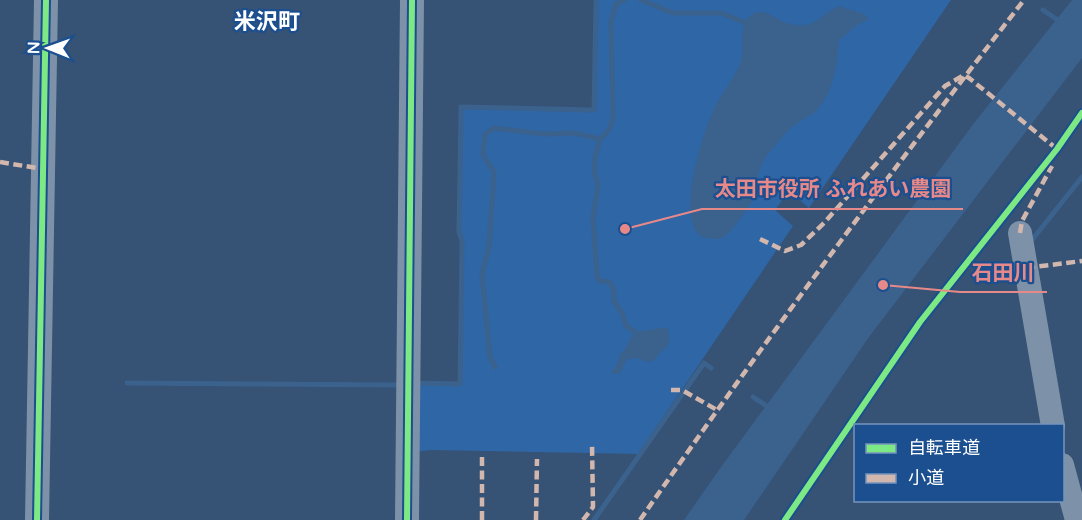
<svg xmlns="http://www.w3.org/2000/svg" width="1082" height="520" viewBox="0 0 1082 520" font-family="'Varela Round','Noto Sans JP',sans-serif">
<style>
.green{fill:#2f66a5}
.water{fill:#3b618d}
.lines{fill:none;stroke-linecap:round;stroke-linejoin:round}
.stream{stroke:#3b618d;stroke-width:5}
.minor{stroke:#7d92a8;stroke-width:24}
.quiet{stroke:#d1b7ad;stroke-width:4.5;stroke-dasharray:9 4.5;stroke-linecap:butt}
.cycleway-casing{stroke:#1b4f8f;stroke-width:10}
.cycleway{stroke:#7ce984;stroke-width:6}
.labels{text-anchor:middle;stroke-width:4.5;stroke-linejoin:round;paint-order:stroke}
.quarter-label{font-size:22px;font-weight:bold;fill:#fff;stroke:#1b4f8f}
.leader{fill:none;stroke:#e88989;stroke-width:2}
.callout-dot{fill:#e88989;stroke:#1b4f8f;stroke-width:2}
.callout-label{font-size:21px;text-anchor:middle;font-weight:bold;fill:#e88989;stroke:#1b4f8f;stroke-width:4.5;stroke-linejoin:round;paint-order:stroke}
</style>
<rect width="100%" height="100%" fill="#365274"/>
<path class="green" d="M596 0H951L809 208 789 191 775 210 793 226 638 454 431 450 412 452V383L460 384 462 241 459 232 461 107 594 110Z"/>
<g class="water">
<path d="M1072 0H1082V58L869 337 744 520H684L721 467 974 123Z"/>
<path d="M839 6 864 14 869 19 857 25 839 40C837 63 834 91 818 109 812 116 803 119 796 124 785 132 777 144 768 154 755 172 758 183 752 201 749 207 730 234 724 237 719 240 707 239 702 237 674 220 704 126 717 103 724 90 734 78 740 64 746 50 737 29 749 17 763 3 777 22 790 24 815 30 820 15 839 6Z"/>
<path d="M662 328H667C674 350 663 344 655 360L648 362 638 358 627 359 620 373 611 374 618 362 620 354C627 350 629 339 635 332Z"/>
</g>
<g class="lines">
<g class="stream">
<path d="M641 0 673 13H721L746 23"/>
<path d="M1043 10 1062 23"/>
<path d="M600 139 595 157 594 170 598 185 593 218 597 277 600 281 610 282 614 291V301L622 313 626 326 635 332 637 337"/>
<path d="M1032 240 1082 177"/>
<path d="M495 367 490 357 482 274 489 247 494 172 483 155 485 134 494 128 544 134 575 133 600 139C608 133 611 127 613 117L611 22 616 4 624 0"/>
<path d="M127 383 399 385"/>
<path d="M413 383 460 384 462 241 459 232 461 107 594 110 596 0"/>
<path d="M753 397 771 409"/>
<path d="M594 520 704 363 711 368"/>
</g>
<g class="minor">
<path d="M1020 233 1053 426"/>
<path d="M1062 465 1077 520"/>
<path d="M37 520 46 0"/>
<path d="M407 520 412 0"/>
</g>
<g class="quiet">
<path d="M0 162 43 169"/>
<path d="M1020 233 1022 221 1052 166"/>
<path d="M760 239 785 251 801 245 824 223 945 86 964 75 969 78 1057 149"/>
<path d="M1026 268 1082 261"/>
<path d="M671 390H682L717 410"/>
<path d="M482 457V520"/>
<path d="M536 520 537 459"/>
<path d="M583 520 593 507 592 443"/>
<path d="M640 520C763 343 892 170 1024 0"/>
</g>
<g class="cycleway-casing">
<g id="cycleway">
<path d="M37 520 46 0"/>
<path d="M407 520 412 0"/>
<path d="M785 520 920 322 1057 149 1082 113"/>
</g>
</g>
<use href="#cycleway" class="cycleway"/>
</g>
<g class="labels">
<g class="quarter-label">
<text x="267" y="29">米沢町</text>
</g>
</g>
<path class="leader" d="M625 229L702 209H963M883 285L960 292H1047"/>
<g class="callout-dot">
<circle cx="625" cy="229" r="6"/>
<circle cx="883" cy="285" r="6"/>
</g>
<g class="callout-label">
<text x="833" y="196">太田市役所 ふれあい農園</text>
<text x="1003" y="280">石田川</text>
</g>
<rect x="854" y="424" width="210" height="78" fill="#1b4f8f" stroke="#7695bc" stroke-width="1.5"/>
<rect x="866" y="444" width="30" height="9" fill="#7ce984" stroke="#7695bc" stroke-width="1.5"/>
<text x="908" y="454" font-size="18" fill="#ffffff">自転車道</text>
<rect x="866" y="474" width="30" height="9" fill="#d1b7ad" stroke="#7695bc" stroke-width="1.5"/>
<text x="908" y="484" font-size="18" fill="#ffffff">小道</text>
<g transform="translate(48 48) rotate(271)" stroke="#1b4f8f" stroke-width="4.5" paint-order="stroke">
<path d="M0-4.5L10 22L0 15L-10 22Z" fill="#ffffff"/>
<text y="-9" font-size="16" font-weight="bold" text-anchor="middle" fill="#ffffff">N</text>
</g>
</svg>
